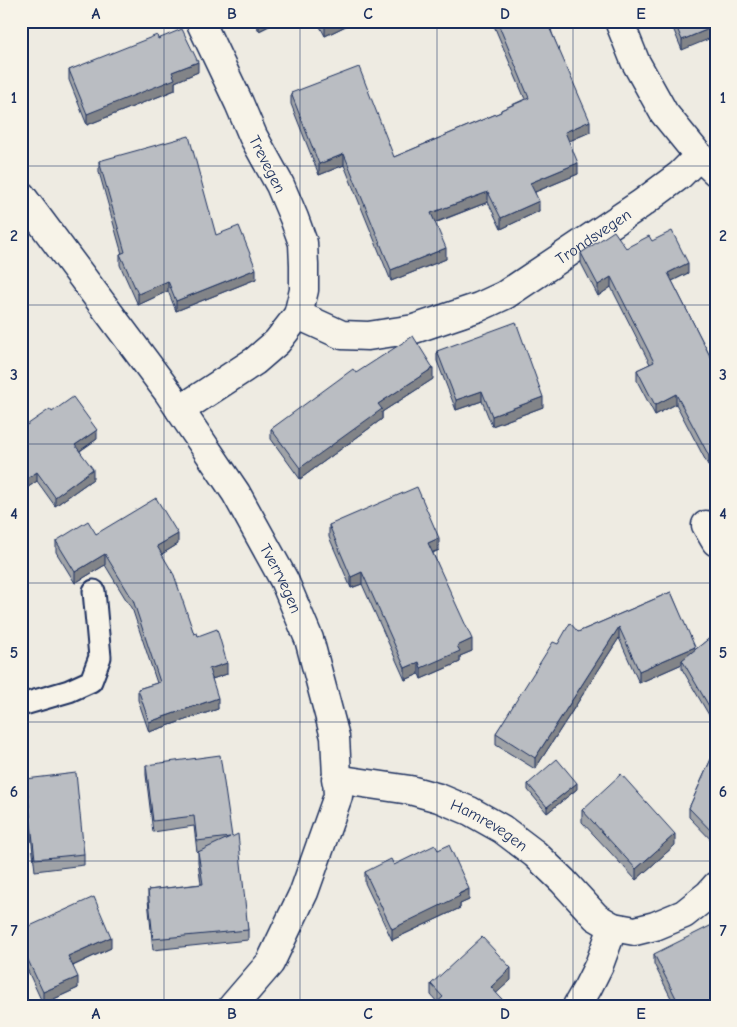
<svg xmlns="http://www.w3.org/2000/svg" width="737" height="1027" viewBox="0 0 737 1027" font-family="'Comic Neue',sans-serif">
<style>
.lines{fill:none;stroke-linecap:round;stroke-linejoin:round}
.service-casing{stroke:#1b2f5e;stroke-width:25}
.minor-casing{stroke:#1b2f5e;stroke-width:31}
.service{stroke:#f7f3e8;stroke-width:21}
.minor{stroke:#f7f3e8;stroke-width:28}
.wall{fill:#a0a3a7;stroke:#1b2f5e}
.shaded-wall{fill:#828488;stroke:#1b2f5e}
.building{fill:#babdc2;stroke:#1b2f5e}
.grid{fill:none;stroke:#1b2f5e;stroke-width:1;stroke-opacity:0.55}
.labels{text-anchor:middle;stroke-width:4.5;stroke-linejoin:round;paint-order:stroke}
.street-label{font-size:16px;fill:#1b2f5e;stroke:#f7f3e8}
.neatline{fill:none;stroke:#1b2f5e;stroke-width:2}
.grid-label{font-size:16px;text-anchor:middle;font-weight:bold;fill:#1b2f5e}
</style>
<rect width="100%" height="100%" fill="#eeebe2"/>
<filter id="ink" filterUnits="userSpaceOnUse"><feTurbulence type="fractalNoise" baseFrequency=".02" numOctaves="2"/><feDisplacementMap in="SourceGraphic" scale="10" xChannelSelector="R" yChannelSelector="G"/><feConvolveMatrix kernelMatrix="1 2 1 2 8 2 1 2 1" color-interpolation-filters="sRGB"/></filter>
<g filter="url(#ink)">
<g class="lines">
<g class="service-casing">
<path id="service" d="M21 705 69 691 91 681 100 657 94 591"/>
</g>
<g class="minor-casing">
<g id="minor">
<path d="M619 21 635 61 664 113 699 156 716 172"/>
<path id="s1" d="M21 195 168 392 180 410 236 493 284 580 309 639 335 737 338 796 304 892 270 963 233 1006"/>
<path id="s2" d="M298 315 342 335 368 336 414 329 479 307 505 295 641 204 680 175 699 156"/>
<path d="M180 410 255 361 277 342 298 315 304 290V265L303 243 294 218 280 185 253 136 239 103 200 21"/>
<path d="M706 525 716 542"/>
<path id="s3" d="M336 779 410 790 439 798 470 811 502 829 535 854 563 881 596 917 613 927 635 931 655 926 684 914 709 894 716 886"/>
<path d="M577 1006 588 987 599 965 613 927"/>
</g>
</g>
<use href="#service" class="service"/>
<use href="#minor" class="minor"/>
</g>
<g class="wall">
<path d="M254 21H279L259 31Z"/>
<path d="M317 21H356L325 36Z"/>
<path d="M492 21H549L552 33 590 132 569 141 578 174 535 192 539 211 501 229 488 202 435 223 446 259 391 281 344 165 319 175 291 104V93L394 157 501 112V110L525 99Z"/>
<path d="M670 21H716L682 50Z"/>
<path d="M158 39 198 72 175 82V90L87 125 69 80V70Z"/>
<path d="M99 161 216 235 256 279 176 311 168 291 138 305 120 265V254H122L99 172Z"/>
<path d="M652 241 688 273 672 281 711 358 709 467 676 404 655 415 637 381V370L650 364 611 287 598 296 581 263V253L626 248Z"/>
<path d="M437 351 543 407 492 426 482 401 456 410 437 361Z"/>
<path d="M356 373 433 379 382 412V419L300 479 271 439V429Z"/>
<path d="M52 412 97 439 80 451 93 479 55 506 37 481 21 492Z"/>
<path d="M329 525 439 550 433 553 472 651 460 656V662L421 679 419 674 405 680 362 584 351 588 329 537Z"/>
<path d="M96 534 178 544 162 554 194 634 198 636 227 674 212 679 218 709 149 732 138 700V689L157 683 133 611 105 565 75 583 56 552V541Z"/>
<path d="M671 592 695 650 716 633V727L682 669V664L639 683 619 638 535 769 496 745V733L558 644 578 632Z"/>
<path d="M716 748V845L689 817V808Z"/>
<path d="M146 765 232 837 248 930V940L153 950 148 900V890L201 884 198 862V851L197 852 194 826 153 832 146 775Z"/>
<path d="M26 779 84 854V865L35 871 26 791Z"/>
<path d="M528 784 577 789 547 813 528 790Z"/>
<path d="M582 810 675 845 636 880 582 822Z"/>
<path d="M438 850 469 900 460 904V908L392 940 365 883V872L394 865Z"/>
<path d="M21 930 111 948 73 966 78 988 43 1004 21 956Z"/>
<path d="M654 954 716 1006H675L654 964Z"/>
<path d="M511 980 496 993 508 1006H435V1004L437 1002 431 995V984Z"/>
</g>
<g class="shaded-wall">
<path d="M259 21H279L259 31Z"/>
<path d="M335 21H356L325 36V26Z"/>
<path d="M716 26V36L682 50V40Z"/>
<path d="M198 62V72L175 82V90L87 125V114L172 72Z"/>
<path d="M590 121V132L565 143V132Z"/>
<path d="M344 154V165L319 175V164Z"/>
<path d="M578 163V174L530 194V183Z"/>
<path d="M488 192V202L431 224V213Z"/>
<path d="M539 201V211L501 229V218Z"/>
<path d="M446 248V259L391 281V270Z"/>
<path d="M688 263V273L668 283V273Z"/>
<path d="M256 269V279L176 311V301Z"/>
<path d="M611 277V287L598 296V285Z"/>
<path d="M168 281V291L138 305V294Z"/>
<path d="M433 368V379L382 412V419L300 479V468L378 404Z"/>
<path d="M482 391V401L456 410V400Z"/>
<path d="M676 394V404L655 415V405Z"/>
<path d="M543 397V407L492 426V416Z"/>
<path d="M97 430V439L75 454V445Z"/>
<path d="M716 453V463L709 467V456Z"/>
<path d="M93 469V479L55 506V497Z"/>
<path d="M37 472V481L21 492V483Z"/>
<path d="M178 534V544L157 557V546Z"/>
<path d="M439 538V550L428 554V543Z"/>
<path d="M105 554V565L75 583V572Z"/>
<path d="M362 572V584L351 588V577Z"/>
<path d="M619 627V638L535 769V758Z"/>
<path d="M472 639V651L460 656V662L421 679V668L457 646Z"/>
<path d="M695 647V659L682 660V664L639 683V671Z"/>
<path d="M419 662V674L405 680V668Z"/>
<path d="M227 663V674L209 680V669Z"/>
<path d="M218 698V709L149 732V722Z"/>
<path d="M577 783V789L547 813V807Z"/>
<path d="M675 834V845L636 880V869Z"/>
<path d="M469 889V900L460 904V908L392 940V929Z"/>
<path d="M111 937V948L68 968V956Z"/>
<path d="M511 968V980L491 998V987Z"/>
<path d="M78 977V988L43 1004V992Z"/>
</g>
<g class="building">
<path d="M322 21H335L325 26Z"/>
<path d="M497 21H549L552 29H550L590 121 565 132 578 163 530 183 539 201 501 218 488 192 431 213 446 248 391 270 344 154 319 164 291 93 359 67 394 157 501 112V110L529 98Z"/>
<path d="M674 21H716V26L682 40Z"/>
<path d="M182 29 198 62 172 72 175 79 87 114 69 70 157 35 158 39Z"/>
<path d="M189 136 216 235 239 226 256 269 176 301 168 281 138 294 120 254 125 252 99 161Z"/>
<path d="M614 231 626 248 649 236 652 241 672 231 688 263 668 273 711 358 716 356V453L709 456 676 394 655 405 637 370 654 362 611 277 598 285 581 253Z"/>
<path d="M516 322 543 397 492 416 482 391 456 400 437 351Z"/>
<path d="M413 336 433 368 378 404 382 409 300 468 271 429 353 369 356 373Z"/>
<path d="M73 397 97 430 75 445 93 469 55 497 37 472 21 483V429L50 409 52 412Z"/>
<path d="M417 487 439 538 428 543 472 639 457 646 460 651 421 668 419 662 405 668 362 572 351 577 329 525Z"/>
<path d="M156 498 178 534 157 546 174 575 194 634 197 633 198 636 217 629 227 663 209 669 218 698 149 722 138 689 160 682 133 600 105 554 75 572 56 541 88 521 96 534Z"/>
<path d="M671 592 695 647 639 671 619 627 535 758 496 733 553 642 558 644 570 623 578 632Z"/>
<path d="M716 633V718L682 660Z"/>
<path d="M716 748V836L689 808Z"/>
<path d="M220 755 232 837 238 834 248 930 153 939 148 890 203 884 198 852 230 837 197 841 194 816 153 821 146 765Z"/>
<path d="M557 759 577 783 547 807 528 784Z"/>
<path d="M76 773 84 854 35 859 26 779Z"/>
<path d="M621 774 675 834 636 869 582 810Z"/>
<path d="M435 845 438 850 449 845 469 889 458 894 460 896 392 929 365 872 391 859 394 865Z"/>
<path d="M94 897 111 937 68 956 78 977 43 992 21 945V930Z"/>
<path d="M716 923V1006H680L654 954Z"/>
<path d="M482 937 511 968 491 987 508 1006H436L435 1004 443 997 431 984Z"/>
</g>
</g>
<path class="grid" d="M164 21V1006M300 21V1006M437 21V1006M573 21V1006M21 166H716M21 305H716M21 444H716M21 583H716M21 722H716M21 861H716"/>
<g class="labels">
<g class="street-label">
<text transform="translate(268 164) rotate(63)" y="6">Trevegen</text>
<text dy="6" stroke="none"><textPath href="#s2" startOffset="324">Trondsvegen</textPath></text>
<text dy="6" stroke="none"><textPath href="#s1" startOffset="464">Tverrvegen</textPath></text>
<text dy="6" stroke="none"><textPath href="#s3" startOffset="162">Hamrevegen</textPath></text>
</g>
</g>
<rect width="737" height="1027" fill="none" stroke="#f7f3e8" stroke-width="55"/>
<rect x="28" y="28" width="682" height="972" class="neatline"/>
<g class="grid-label">
<text x="96" y="19">A</text>
<text x="232" y="19">B</text>
<text x="368" y="19">C</text>
<text x="505" y="19">D</text>
<text x="641" y="19">E</text>
<text x="14" y="103">1</text>
<text x="723" y="103">1</text>
<text x="14" y="241">2</text>
<text x="723" y="241">2</text>
<text x="14" y="380">3</text>
<text x="723" y="380">3</text>
<text x="14" y="519">4</text>
<text x="723" y="519">4</text>
<text x="14" y="658">5</text>
<text x="723" y="658">5</text>
<text x="14" y="797">6</text>
<text x="723" y="797">6</text>
<text x="14" y="936">7</text>
<text x="723" y="936">7</text>
<text x="96" y="1019">A</text>
<text x="232" y="1019">B</text>
<text x="368" y="1019">C</text>
<text x="505" y="1019">D</text>
<text x="641" y="1019">E</text>
</g>
</svg>
